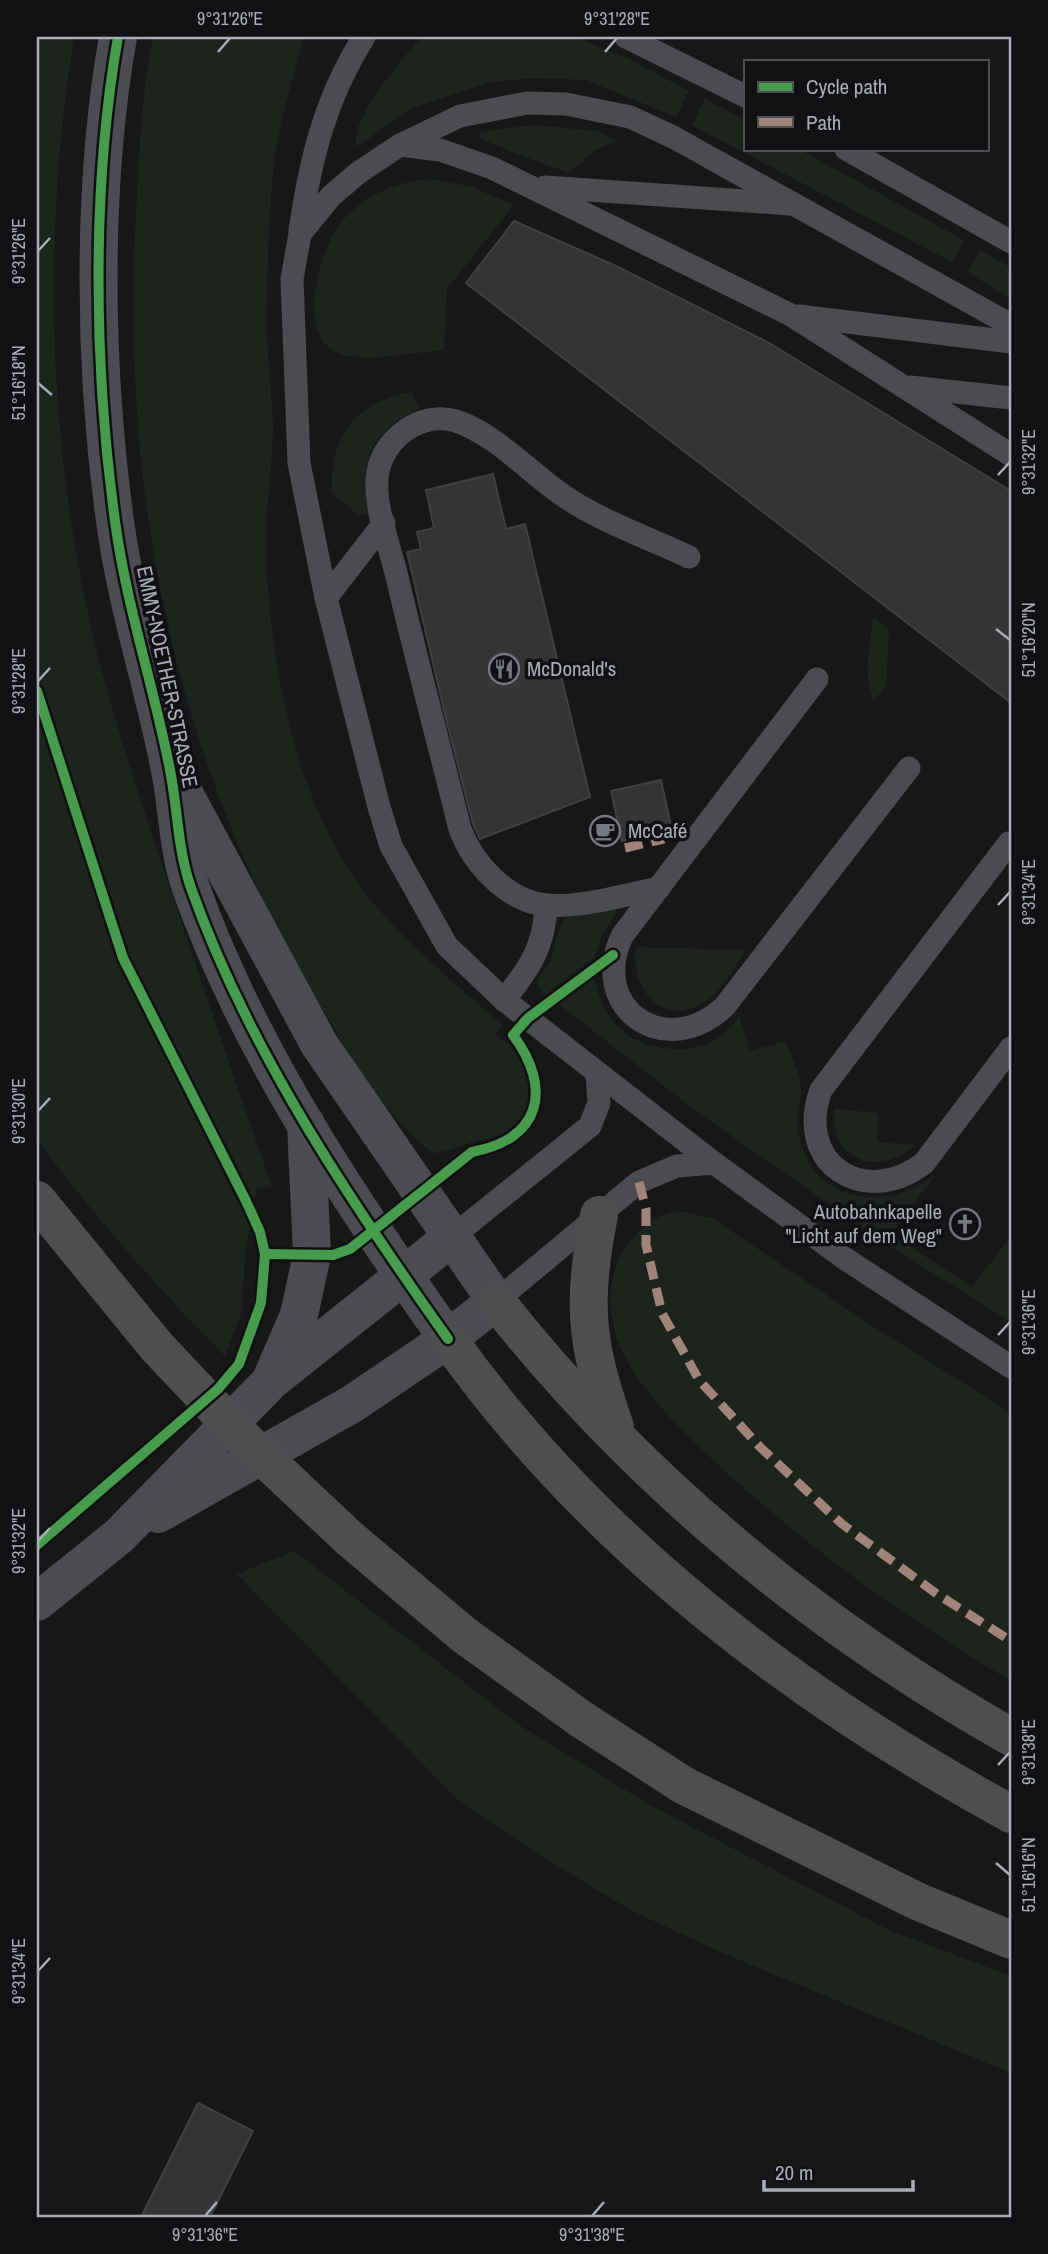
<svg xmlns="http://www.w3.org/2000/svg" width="1048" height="2254" viewBox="0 0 1048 2254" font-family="'Archivo Narrow',sans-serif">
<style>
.green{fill:#1d241e}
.building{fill:#353536;stroke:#3f4043;stroke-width:2}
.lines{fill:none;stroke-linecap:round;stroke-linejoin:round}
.service{stroke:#4b4c50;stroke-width:23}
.minor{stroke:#4b4c50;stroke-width:38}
.tertiary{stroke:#4b4c50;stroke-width:38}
.motorway{stroke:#4e4e51;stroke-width:38}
.motorway-bridge{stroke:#4e4e51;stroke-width:38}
.quiet{stroke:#a18479;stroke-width:9;stroke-dasharray:18 9;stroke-linecap:butt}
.cycleway-casing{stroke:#111113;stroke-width:15}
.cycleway{stroke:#469c4c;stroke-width:10}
.ticks{fill:none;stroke:#a8adb8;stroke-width:2.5}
.labels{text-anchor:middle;stroke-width:7;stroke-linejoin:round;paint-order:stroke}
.poi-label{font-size:21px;fill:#a8adb8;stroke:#111113;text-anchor:start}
.street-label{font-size:21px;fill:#a8adb8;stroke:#111113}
.neatline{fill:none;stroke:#a8adb8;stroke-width:2.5}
.ticks-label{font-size:18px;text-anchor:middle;fill:#a8adb8}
</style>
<rect width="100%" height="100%" fill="#171717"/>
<g class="green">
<path d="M37 37H74C44 223 47 419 86 604 104 691 133 777 161 861 197 970 234 1078 272 1187L257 1188 245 1252 242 1311 225 1356C157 1288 95 1217 37 1140Z"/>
<path d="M153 37H304C293 78 280 120 274 163 268 219 267 278 267 335 268 365 272 396 273 426 273 467 265 509 266 550 270 664 296 810 371 900 410 947 458 986 503 1026L496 1034C515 1049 527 1060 530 1086 534 1134 507 1134 469 1143 456 1147 447 1152 433 1153 384 1117 352 1058 321 1007 172 762 118 481 137 197 140 144 142 89 153 37Z"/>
<path d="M422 37H575L627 58 689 91 676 117 586 80 535 78 490 82 412 108 356 147C350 119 403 57 422 37Z"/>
<path d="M705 99 745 120V149H799L965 241 952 262 692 125Z"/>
<path d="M533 125 598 131 617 141 595 150 569 173C552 166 489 145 478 136L481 132Z"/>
<path d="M433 179 472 187 514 205 447 289 444 350C416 352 361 364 336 352 296 333 320 247 342 221 366 194 398 181 433 179Z"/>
<path d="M981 250 1011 268V300L968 272Z"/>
<path d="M411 392 420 409C391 419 366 445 365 477 364 490 370 503 369 515H358L332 493C330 437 354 402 411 392Z"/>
<path d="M873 617 889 629 886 685 874 701C862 678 870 642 873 617Z"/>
<path d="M609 907 617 911 601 938 594 958 544 996 537 983C540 972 550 965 553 953 564 909 564 914 609 907Z"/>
<path d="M636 947 746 950C734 966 722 992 705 1002 664 1029 629 989 636 947Z"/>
<path d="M592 975C599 993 604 1014 619 1028 645 1052 692 1057 721 1036 728 1031 734 1023 739 1016L750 1051 786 1041C790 1055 800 1073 801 1087 802 1107 793 1115 800 1141 817 1205 890 1212 936 1174L891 1234 972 1287 1011 1236V1322L885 1243 700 1114 556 1002Z"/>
<path d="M834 1109 878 1113 877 1142 915 1145C878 1178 830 1161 834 1109Z"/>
<path d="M678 1211 712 1218 874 1327 1011 1413V1681C903 1617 801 1543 710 1457 676 1424 636 1387 618 1342 610 1319 607 1286 617 1264 627 1240 651 1214 678 1211Z"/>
<path d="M294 1551 522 1727 648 1804 889 1930 1011 1976V2073L725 1954 632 1911 536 1853 456 1798 237 1574Z"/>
</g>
<g class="building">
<path d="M514 221 614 265 771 344 1011 491V703L466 283Z"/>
<path d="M493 474 506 529 525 524 590 797 480 839 473 824 446 719 407 552 421 549 417 532 434 528 426 490Z"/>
<path d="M661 780 672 830 622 841 611 791Z"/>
<path d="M198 2103 253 2131 210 2217H141Z"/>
</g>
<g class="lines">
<g class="service">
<path d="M626 37 745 96"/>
<path d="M400 145 440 150 492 168 791 315 1011 455"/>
<path d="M846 149 1011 242"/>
<path d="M545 187 790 204"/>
<path d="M300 231C310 161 325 98 364 37"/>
<path d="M799 316 1011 342"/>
<path d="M1011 325 673 137 630 117 566 104 527 103 460 116 400 145 358 173 331 196 300 234 292 279 299 463 326 598 379 807 391 846 447 946 504 1000 714 1163 844 1258 1011 1367"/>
<path d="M910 387 1011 398"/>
<path d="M326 598 384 523"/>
<path d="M817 679 622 936C588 1009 666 1062 725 1006L909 768"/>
<path d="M1009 843 821 1090C794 1163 864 1209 924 1163L1011 1048"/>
<path d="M659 888C623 895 582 908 546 905 507 901 473 864 460 829 439 745 417 662 397 577 390 547 375 510 377 479 379 441 420 410 456 421 495 434 528 471 561 494 599 521 647 537 689 557"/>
<path d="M504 1000C529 969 545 946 546 905"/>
<path d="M452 1237 590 1126 599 1103 597 1073"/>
<path d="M496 1301 639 1182 677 1166 714 1163"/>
</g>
<g class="minor">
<path d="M273 1375 299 1315 312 1255 306 1124"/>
<path d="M158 1514 352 1404 448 1339 496 1301"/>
<path d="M37 1602 119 1536 271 1381 452 1237"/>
</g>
<g class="tertiary">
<path d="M118 37C91 190 94 368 115 521 126 604 153 684 169 765 178 807 177 848 191 888 248 1049 350 1201 448 1339"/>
<path d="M179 784 319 1044 496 1301"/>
</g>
<g class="motorway">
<path d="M37 1200 157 1347"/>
<path d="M599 1215C582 1304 585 1341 615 1427"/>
<path d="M496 1301C636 1479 815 1626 1011 1737"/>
<path d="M448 1339C592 1542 795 1696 1011 1814"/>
<path d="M349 1538 464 1635 581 1719 683 1785 919 1902 1011 1940"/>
</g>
<path class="motorway-bridge" d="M157 1347 246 1441 349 1538"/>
<g class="quiet">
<path d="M625 848 664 839"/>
<path d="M639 1182 646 1209V1245L662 1313 699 1380 760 1447 842 1524 937 1594 1011 1641"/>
</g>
<g class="cycleway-casing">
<g id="cycleway">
<path d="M118 37C91 190 94 368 115 521 126 604 153 684 169 765 178 807 177 848 191 888 248 1049 350 1201 448 1339"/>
<path d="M37 691 123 958 246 1201 260 1232 265 1254 261 1303 239 1364 218 1389 37 1545"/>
<path d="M265 1254 333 1255 350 1249 472 1152C541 1139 553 1089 513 1035L528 1018 613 955"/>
</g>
</g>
<use href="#cycleway" class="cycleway"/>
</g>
<path class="ticks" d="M218 52 230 38M605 52 617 38M38 251 50 238M38 383 52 395M998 475 1010 462M996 629 1010 640M38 681 50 668M998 905 1010 892M38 1111 50 1098M998 1335 1010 1322M38 1541 50 1528M998 1765 1010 1752M996 1863 1010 1875M38 1971 50 1958M205 2216 217 2202M592 2216 604 2202"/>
<defs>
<g id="restaurant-ring" transform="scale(1.575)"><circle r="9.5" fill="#111113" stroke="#757880" stroke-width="1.5"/><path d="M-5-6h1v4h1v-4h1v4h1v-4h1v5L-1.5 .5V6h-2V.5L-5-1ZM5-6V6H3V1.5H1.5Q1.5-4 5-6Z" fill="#757880"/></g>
<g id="cafe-ring" transform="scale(1.575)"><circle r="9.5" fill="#111113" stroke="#757880" stroke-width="1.5"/><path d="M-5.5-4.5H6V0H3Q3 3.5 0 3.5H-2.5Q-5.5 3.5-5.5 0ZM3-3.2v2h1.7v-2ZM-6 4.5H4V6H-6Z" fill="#757880"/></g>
<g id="church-ring" transform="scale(1.575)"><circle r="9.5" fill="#111113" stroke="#757880" stroke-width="1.5"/><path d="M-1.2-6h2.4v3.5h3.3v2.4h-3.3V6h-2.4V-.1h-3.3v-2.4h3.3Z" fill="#757880"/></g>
</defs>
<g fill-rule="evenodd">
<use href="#restaurant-ring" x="504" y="669"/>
<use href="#cafe-ring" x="605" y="831"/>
<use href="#church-ring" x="965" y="1224"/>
</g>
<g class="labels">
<g class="poi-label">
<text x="527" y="676">McDonald's</text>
<text x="628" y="838">McCafé</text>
<text x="942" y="1219" text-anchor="end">Autobahnkapelle<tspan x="942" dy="24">"Licht auf dem Weg"</tspan></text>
</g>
<g class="street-label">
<text transform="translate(167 677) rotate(78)" y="7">EMMY-NOETHER-STRASSE</text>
</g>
</g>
<rect width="1048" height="2254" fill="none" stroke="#111113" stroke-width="77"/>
<rect x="744" y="60" width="245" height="91" fill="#111113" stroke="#4d4f55" stroke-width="2"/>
<rect x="758" y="82" width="35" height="10" fill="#469c4c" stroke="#4d4f55" stroke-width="2"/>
<text x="806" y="94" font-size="21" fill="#a8adb8">Cycle path</text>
<rect x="758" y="117" width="35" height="10" fill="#a18479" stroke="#4d4f55" stroke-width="2"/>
<text x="806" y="130" font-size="21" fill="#a8adb8">Path</text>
<path d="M764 2180v10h149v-10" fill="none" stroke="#a8adb8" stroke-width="3.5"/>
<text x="775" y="2180" font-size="21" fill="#a8adb8" stroke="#111113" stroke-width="5" paint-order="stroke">20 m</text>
<rect x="38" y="38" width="972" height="2178" class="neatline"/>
<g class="ticks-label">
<text x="230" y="25">9°31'26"E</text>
<text x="617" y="25">9°31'28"E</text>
<text transform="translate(19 251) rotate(-90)" y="6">9°31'26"E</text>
<text transform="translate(19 383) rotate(-90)" y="6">51°16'18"N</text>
<text transform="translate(1029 462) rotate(-90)" y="6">9°31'32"E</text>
<text transform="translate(1029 640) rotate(-90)" y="6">51°16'20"N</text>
<text transform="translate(19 681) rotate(-90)" y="6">9°31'28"E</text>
<text transform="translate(1029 892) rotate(-90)" y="6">9°31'34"E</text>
<text transform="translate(19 1111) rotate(-90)" y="6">9°31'30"E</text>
<text transform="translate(1029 1322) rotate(-90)" y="6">9°31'36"E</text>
<text transform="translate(19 1541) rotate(-90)" y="6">9°31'32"E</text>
<text transform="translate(1029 1752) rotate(-90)" y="6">9°31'38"E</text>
<text transform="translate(1029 1875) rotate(-90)" y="6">51°16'16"N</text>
<text transform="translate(19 1971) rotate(-90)" y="6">9°31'34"E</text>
<text x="205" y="2241">9°31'36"E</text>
<text x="592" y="2241">9°31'38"E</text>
</g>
</svg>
